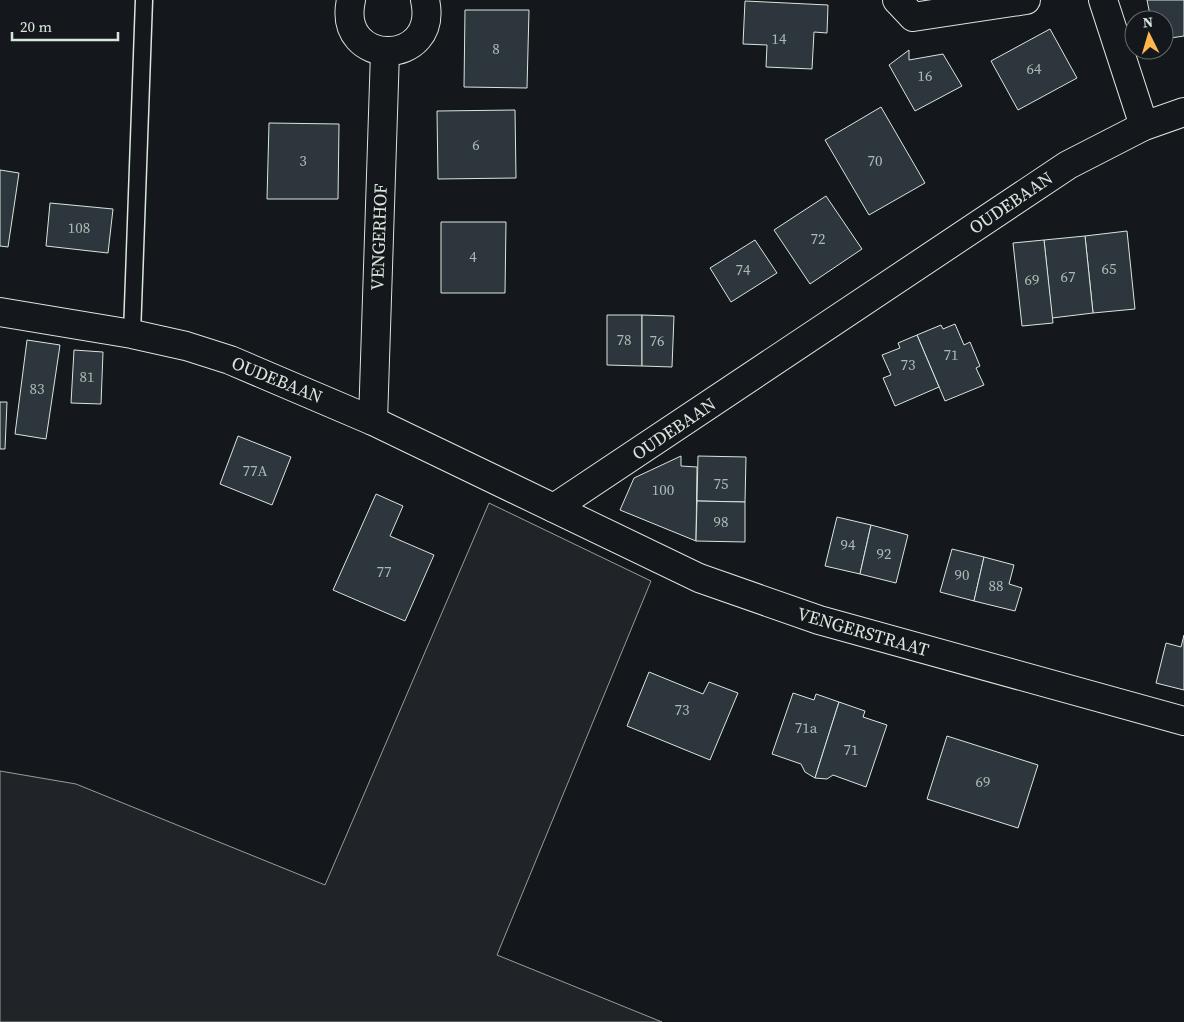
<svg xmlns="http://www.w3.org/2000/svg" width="1184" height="1022" viewBox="0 0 1184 1022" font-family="'Source Serif 4',serif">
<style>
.green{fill:#202428;stroke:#939e99}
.building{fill:#2c363c;stroke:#d8e6dc}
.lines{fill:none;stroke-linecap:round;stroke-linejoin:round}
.service-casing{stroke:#d8e6dc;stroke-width:19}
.minor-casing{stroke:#d8e6dc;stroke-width:30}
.service{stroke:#14181c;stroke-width:16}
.minor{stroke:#14181c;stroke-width:28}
.labels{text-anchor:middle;stroke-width:4;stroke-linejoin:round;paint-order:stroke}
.number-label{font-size:15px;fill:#adbab4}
.street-label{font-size:18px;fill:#d8e6dc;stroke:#14181c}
</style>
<rect width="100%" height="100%" fill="#14181c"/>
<path class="green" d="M489 503 651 581 497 955 662 1022H0V771L76 784 325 885Z"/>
<g class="building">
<path d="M1147 0H1184V36L1164 39V20H1151Z"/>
<path d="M745 1 828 5 827 33 814 32 812 69 766 67 767 45 743 44Z"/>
<path d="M465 10H529L527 88 464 87Z"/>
<path d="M1050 29 1077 78 1018 110 991 61Z"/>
<path d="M909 50V60L943 54 962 86 915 111 889 65Z"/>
<path d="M881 107 925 183 869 215 825 140Z"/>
<path d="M515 110 516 178 438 179 437 111Z"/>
<path d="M269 123 339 124 338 199H267Z"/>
<path d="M0 170 19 173 8 247 0 246Z"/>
<path d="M826 196 862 249 810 284 774 230Z"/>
<path d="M50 203 113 209 108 253 46 246Z"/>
<path d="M441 222H506L505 293H441Z"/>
<path d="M1127 231 1135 309 1093 313 1085 236Z"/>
<path d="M1085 236 1093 313 1052 318 1044 240Z"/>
<path d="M755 240 777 273 731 302 710 268Z"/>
<path d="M1044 240 1053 323 1022 326 1013 243Z"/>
<path d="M607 315H642V366L607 365Z"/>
<path d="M642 315 674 316 672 367 642 366Z"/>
<path d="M955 324 964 345 970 342 980 366 976 368 984 385 945 401 917 335 941 325 943 329Z"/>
<path d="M917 335 939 387 895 406 883 378 891 375 882 355 900 348 898 343Z"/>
<path d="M27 340 60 345 46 439 15 434Z"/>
<path d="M74 350 103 352 101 404 71 403Z"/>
<path d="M0 402H7L5 449H0Z"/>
<path d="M238 436 291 457 272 505 220 484Z"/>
<path d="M681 456V466L697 467 696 541 620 510 634 478Z"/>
<path d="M698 456 746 457 745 502 697 501Z"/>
<path d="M376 494 403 506 390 536 434 555 405 621 333 590Z"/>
<path d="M697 501 745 502V542L696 541Z"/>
<path d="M837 517 871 525 860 574 825 566Z"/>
<path d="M871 525 908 535 896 583 860 574Z"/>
<path d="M952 549 984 557 974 601 940 592Z"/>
<path d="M984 557 1014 565 1009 584 1022 588 1015 611 974 601Z"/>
<path d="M1184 635V690L1156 683 1166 643 1181 647Z"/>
<path d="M649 672 703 694 709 682 738 693 710 760 627 726Z"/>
<path d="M793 693 814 700 816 694 839 702 815 778 805 772 801 764 772 754Z"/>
<path d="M839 702 865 711 863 717 887 725 866 787 833 775 827 779 815 778Z"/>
<path d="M947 736 1038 765 1018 828 927 799Z"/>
</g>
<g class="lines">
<g class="service-casing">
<path id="service" d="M132 334 144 0"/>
</g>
<g class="minor-casing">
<g id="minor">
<path d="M351 0C336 68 440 68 425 0"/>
<path d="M897 0 913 17 1026 0"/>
<path d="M1103 0 1144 126"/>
<path d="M0 312 132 334 186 346 230 360 373 421 699 578 819 620 1184 721"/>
<path d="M373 421 385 52"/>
<path d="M554 508 1068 165 1144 126 1184 112"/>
</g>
</g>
<use href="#service" class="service"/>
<use href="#minor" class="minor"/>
</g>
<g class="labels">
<g class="number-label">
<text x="779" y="44">14</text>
<text x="496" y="54">8</text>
<text x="1034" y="74">64</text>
<text x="925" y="81">16</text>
<text x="476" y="150">6</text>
<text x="303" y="166">3</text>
<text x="875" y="166">70</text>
<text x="79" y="233">108</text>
<text x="818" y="244">72</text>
<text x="473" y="262">4</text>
<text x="1109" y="274">65</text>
<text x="743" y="275">74</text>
<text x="1068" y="282">67</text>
<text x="1032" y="285">69</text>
<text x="624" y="345">78</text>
<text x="657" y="346">76</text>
<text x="951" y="360">71</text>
<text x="908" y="370">73</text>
<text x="87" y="382">81</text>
<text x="37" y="394">83</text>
<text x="255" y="476">77A</text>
<text x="721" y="489">75</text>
<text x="663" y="495">100</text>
<text x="721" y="527">98</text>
<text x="848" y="550">94</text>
<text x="884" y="559">92</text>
<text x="384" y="577">77</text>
<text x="962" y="580">90</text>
<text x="996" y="591">88</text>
<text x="682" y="715">73</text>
<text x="806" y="733">71a</text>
<text x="851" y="755">71</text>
<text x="983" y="787">69</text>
</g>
<g class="street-label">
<text transform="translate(1011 203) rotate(-34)" y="6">OUDEBAAN</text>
<text transform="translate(379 237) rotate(-88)" y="6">VENGERHOF</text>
<text transform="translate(277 380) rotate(22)" y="6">OUDEBAAN</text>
<text transform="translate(674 429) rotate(-34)" y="6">OUDEBAAN</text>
<text transform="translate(863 632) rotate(16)" y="6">VENGERSTRAAT</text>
</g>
</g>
<g transform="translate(1149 35) rotate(355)"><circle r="24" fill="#14181c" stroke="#626a69"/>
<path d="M0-4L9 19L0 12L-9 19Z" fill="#ffb74d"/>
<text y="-8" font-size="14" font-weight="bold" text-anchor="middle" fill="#d8e6dc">N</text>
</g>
<path d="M12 32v8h106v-8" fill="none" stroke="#d8e6dc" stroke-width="2.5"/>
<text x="20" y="32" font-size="15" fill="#d8e6dc" stroke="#14181c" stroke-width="4" paint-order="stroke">20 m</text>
</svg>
